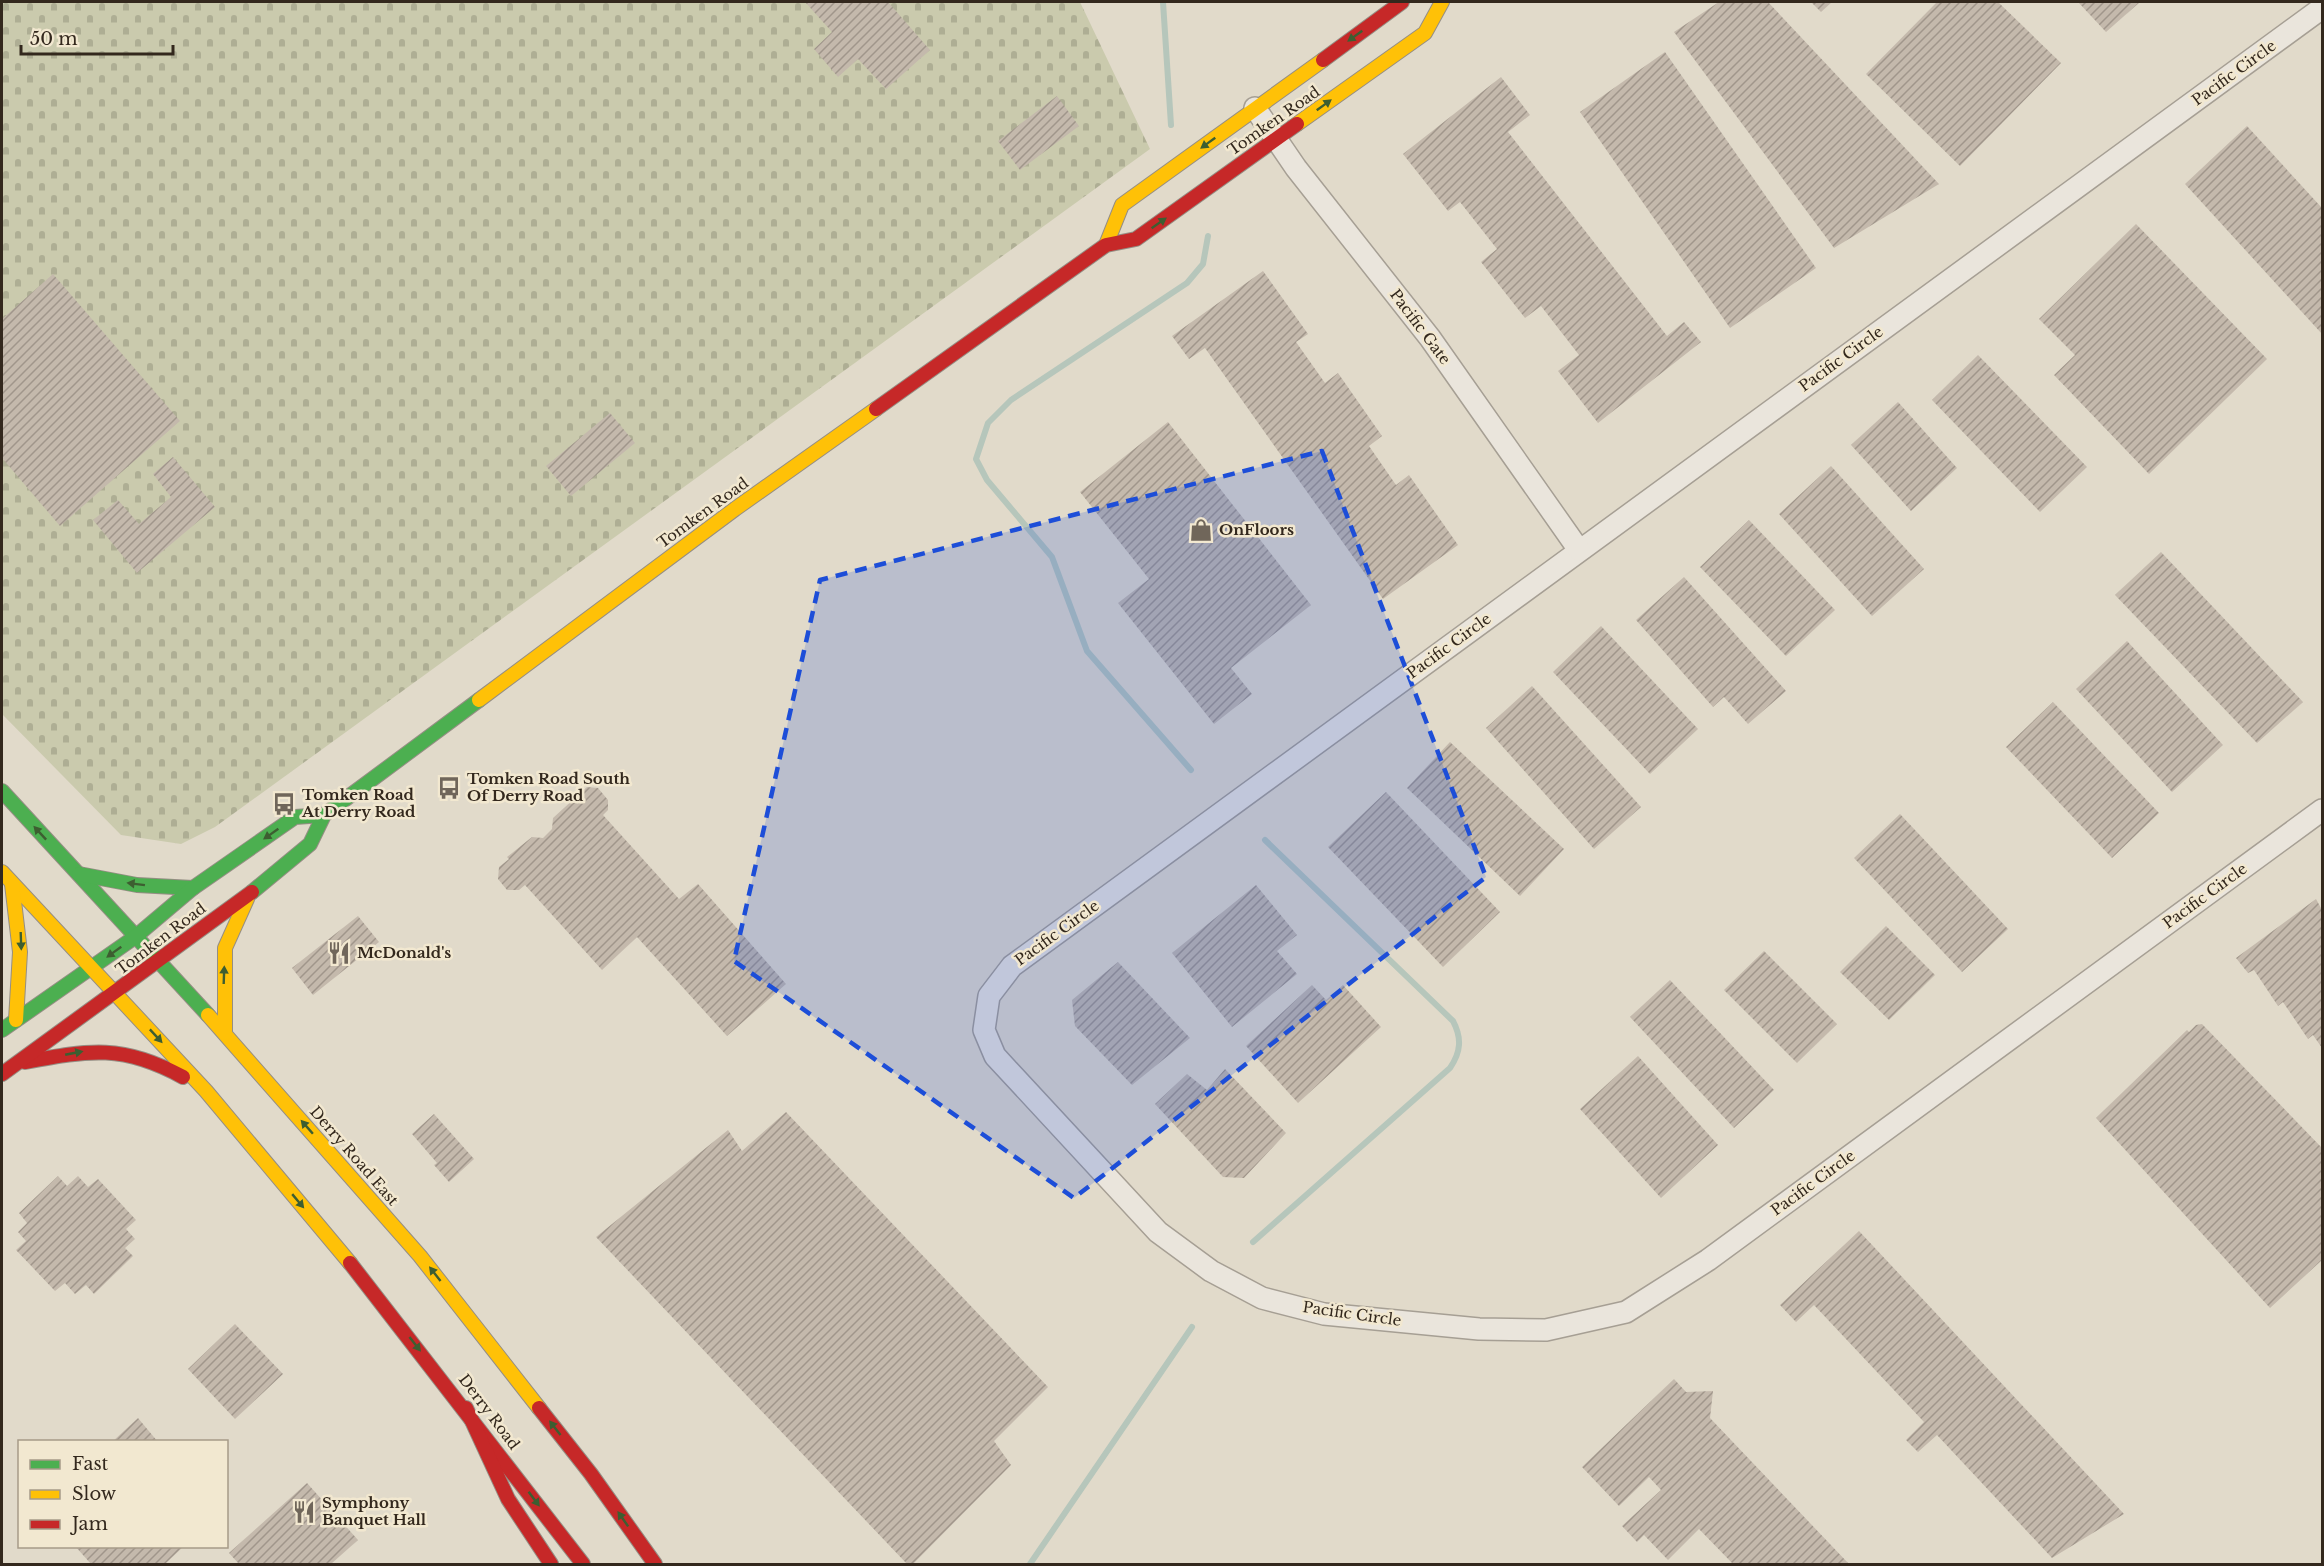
<svg xmlns="http://www.w3.org/2000/svg" width="2324" height="1566" viewBox="0 0 2324 1566" font-family="'Libre Baskerville',serif">
<style>
.cemetery{fill:url(#cemetery-stones)}
.lines{fill:none;stroke-linecap:round;stroke-linejoin:round}
.stream{stroke:#b6c6bb;stroke-width:6}
.building{fill:url(#building-hatch)}
.street-casing{stroke:#a69f94;stroke-width:24}
.fast-casing{stroke:#958e84;stroke-width:16}
.slow-casing{stroke:#958e84;stroke-width:16}
.jam-casing{stroke:#958e84;stroke-width:16}
.street{stroke:#eae5dc;stroke-width:21}
.fast{stroke:#4caf50;stroke-width:14}
.slow{stroke:#ffc107;stroke-width:14}
.jam{stroke:#c62828;stroke-width:14}
.oneway{fill:#3d5e31}
.marked{fill:#1d4ed8;fill-opacity:0.2;stroke:#1d4ed8;stroke-width:4.5;stroke-dasharray:12 8;stroke-linejoin:round}
.labels{text-anchor:middle;stroke-width:5;stroke-linejoin:round;paint-order:stroke}
.street-label{font-size:15px;fill:#33281d;stroke:#f2e8d0}
.poi-label{font-size:15px;font-weight:bold;fill:#33281d;stroke:#f2e8d0;text-anchor:start}
</style>
<defs>
<pattern id="cemetery-stones" width="16" height="16" patternUnits="userSpaceOnUse" patternTransform="scale(1.5)"><rect width="16" height="16" fill="#cacaad"/><path d="M2 7V4a2 2 0 0 1 4 0v3zM10 15v-3a2 2 0 0 1 4 0v3z" fill="#aeae94"/></pattern>
<pattern id="building-hatch" width="6" height="6" patternUnits="userSpaceOnUse" patternTransform="scale(1.5)"><rect width="6" height="6" fill="#c4b9ac"/><path d="M-1 1l2-2M0 6l6-6M5 7l2-2" fill="none" stroke="#a0968b"/></pattern>
</defs>
<rect width="100%" height="100%" fill="#e1daca"/>
<path class="cemetery" d="M2 2H1080L1150 149 215 827 181 844 121 835 2 714Z"/>
<g class="lines">
<g class="stream">
<path d="M1163 2 1171 125"/>
<path d="M1191 770 1087 651 1052 557 987 480 976 459 988 423 1011 400 1187 283 1203 264 1208 236"/>
<path d="M1253 1242 1450 1068C1461 1052 1462 1038 1453 1021L1265 840"/>
<path d="M1030 1564 1192 1327"/>
</g>
</g>
<g class="building">
<path d="M805 2H888L930 50 886 89 858 59 838 77 814 49 832 32Z"/>
<path d="M1719 2H1768L1939 184 1834 248 1674 32Z"/>
<path d="M1811 2H1832L1821 12Z"/>
<path d="M1937 2H1998L2061 63 1960 166 1866 74Z"/>
<path d="M2078 2H2140L2106 32Z"/>
<path d="M1665 52 1816 268 1730 328 1580 112Z"/>
<path d="M1501 77 1530 115 1508 132 1667 336 1684 322 1701 342 1598 423 1558 371 1579 355 1541 306 1525 318 1481 262 1497 249 1460 202 1448 211 1403 154Z"/>
<path d="M1057 96 1079 126 1020 170 998 141Z"/>
<path d="M2247 126 2322 208V334L2185 184Z"/>
<path d="M2136 224 2267 359 2149 474 2054 375 2075 355 2039 319Z"/>
<path d="M1263 271 1308 334 1296 342 1325 383 1338 373 1382 436 1369 446 1396 485 1409 475 1458 545 1383 599 1205 348 1189 359 1172 336Z"/>
<path d="M53 274 180 421 60 526 2 458V319Z"/>
<path d="M1978 355 2087 467 2040 512 1932 400Z"/>
<path d="M1898 402 1957 468 1911 511 1851 445Z"/>
<path d="M610 413 635 443 571 496 546 466Z"/>
<path d="M1168 422 1311 605 1231 668 1252 694 1214 724 1118 603 1149 579 1080 492Z"/>
<path d="M173 457 215 507 137 573 93 520 118 500 139 524 171 497 153 474Z"/>
<path d="M1831 466 1924 569 1872 616 1779 514Z"/>
<path d="M1749 520 1835 610 1786 656 1700 567Z"/>
<path d="M2161 552 2303 702 2257 743 2115 595Z"/>
<path d="M1684 577 1786 691 1748 724 1724 697 1713 707 1636 620Z"/>
<path d="M1601 626 1698 729 1650 774 1553 672Z"/>
<path d="M2127 641 2223 745 2172 792 2076 689Z"/>
<path d="M1532 686 1641 807 1594 849 1486 728Z"/>
<path d="M2053 702 2159 813 2112 858 2006 747Z"/>
<path d="M1450 742 1564 849 1520 896 1407 788Z"/>
<path d="M587 787 598 788 608 800V810L603 815 679 899 698 884 786 984 727 1036 637 937 602 970 525 885 519 890H507L498 879 499 867 509 859 507 857 532 837 543 838 552 829 553 818Z"/>
<path d="M1386 792 1500 912 1443 967 1328 847Z"/>
<path d="M1900 814 2008 929 1962 972 1854 858Z"/>
<path d="M1256 885 1297 935 1277 951 1297 974 1232 1027 1172 953Z"/>
<path d="M2316 899 2322 910V1048L2313 1035 2308 1039 2283 1002 2278 1006 2254 970 2248 973 2236 958Z"/>
<path d="M358 916 379 942 313 995 292 968Z"/>
<path d="M1886 926 1935 975 1889 1020 1840 972Z"/>
<path d="M1764 951 1837 1024 1797 1063 1724 990Z"/>
<path d="M1118 962 1190 1038 1132 1085 1075 1026 1072 1000Z"/>
<path d="M1670 980 1774 1090 1734 1128 1630 1017Z"/>
<path d="M1312 985 1326 1000 1343 985 1381 1027 1298 1103 1246 1046Z"/>
<path d="M2202 1024 2322 1148V1260L2270 1308 2096 1118 2187 1030 2189 1032 2196 1025Z"/>
<path d="M1638 1056 1718 1145 1661 1198 1580 1109Z"/>
<path d="M1225 1069 1286 1133 1244 1178 1223 1177 1155 1104 1187 1074 1207 1090Z"/>
<path d="M786 1112 1048 1387 994 1441 1011 1465 913 1564H907L596 1237 728 1130 742 1151Z"/>
<path d="M434 1114 474 1159 449 1182 434 1165 437 1163 412 1134Z"/>
<path d="M58 1176 67 1186 78 1176 88 1187 98 1179 136 1220 126 1229 135 1239 125 1248 133 1256 94 1294 86 1285 75 1294 65 1283 55 1291 16 1250 26 1241 18 1232 27 1223 19 1213Z"/>
<path d="M1859 1231 2124 1514 2052 1558 1937 1435 1918 1452 1906 1440 1924 1422 1814 1305 1796 1322 1780 1305Z"/>
<path d="M235 1324 283 1374 235 1419 188 1369Z"/>
<path d="M1674 1379 1686 1392 1713 1391 1710 1418 1849 1564H1733L1699 1529 1668 1560 1644 1535 1637 1542 1622 1526 1661 1490 1649 1477 1619 1506 1582 1467Z"/>
<path d="M138 1418 158 1442H112Z"/>
<path d="M307 1483 358 1540 331 1564H239L229 1553Z"/>
<path d="M75 1546H184L165 1564H91Z"/>
</g>
<g class="lines">
<g class="street-casing">
<g id="street">
<path d="M2322 8 1012 966 989 996 984 1030 995 1056 1158 1232 1211 1271 1262 1298 1324 1314 1479 1329 1546 1330 1626 1312 1708 1260 2322 810"/>
<path d="M1255 108 1296 168 1430 338 1579 550"/>
</g>
</g>
<g class="fast-casing">
<g id="fast">
<path d="M2 791 208 1015"/>
<path d="M79 874 137 885 193 888"/>
<path d="M252 892 310 844 324 815 479 700"/>
<path d="M2 1030 135 937 193 888 295 817 324 815"/>
</g>
</g>
<g class="slow-casing">
<g id="slow">
<path d="M1297 124 1425 33 1442 2"/>
<path d="M1106 245 1122 205 1323 60"/>
<path d="M479 700 735 509 876 409"/>
<path d="M2 872 206 1091 350 1263"/>
<path d="M12 884 20 952 16 1020"/>
<path d="M208 1015 420 1256 539 1408"/>
<path d="M225 1033V948L247 899"/>
</g>
</g>
<g class="jam-casing">
<g id="jam">
<path d="M1323 60 1402 2"/>
<path d="M876 409 1106 245 1136 239 1297 124"/>
<path d="M25 1062C90 1050 123 1044 183 1077"/>
<path d="M2 1074 252 892"/>
<path d="M350 1263 583 1564"/>
<path d="M466 1408 508 1499 551 1564"/>
<path d="M539 1408 591 1474 655 1564"/>
</g>
</g>
<use href="#street" class="street"/>
<use href="#fast" class="fast"/>
<use href="#slow" class="slow"/>
<use href="#jam" class="jam"/>
</g>
<defs><path id="oneway-solid" d="M-6-.8H1V-3.2L6.5 0L1 3.2V.8H-6Z" transform="scale(1.5)"/></defs>
<g class="oneway">
<use href="#oneway-solid" transform="translate(1355 36) rotate(144)"/>
<use href="#oneway-solid" transform="translate(1324 105) rotate(-36)"/>
<use href="#oneway-solid" transform="translate(1208 143) rotate(144)"/>
<use href="#oneway-solid" transform="translate(1159 223) rotate(-35)"/>
<use href="#oneway-solid" transform="translate(40 833) rotate(-133)"/>
<use href="#oneway-solid" transform="translate(271 834) rotate(145)"/>
<use href="#oneway-solid" transform="translate(136 884) rotate(-173)"/>
<use href="#oneway-solid" transform="translate(21 941) rotate(88)"/>
<use href="#oneway-solid" transform="translate(114 952) rotate(144)"/>
<use href="#oneway-solid" transform="translate(224 975) rotate(-88)"/>
<use href="#oneway-solid" transform="translate(156 1036) rotate(47)"/>
<use href="#oneway-solid" transform="translate(74 1053) rotate(-11)"/>
<use href="#oneway-solid" transform="translate(307 1127) rotate(-131)"/>
<use href="#oneway-solid" transform="translate(298 1201) rotate(50)"/>
<use href="#oneway-solid" transform="translate(435 1274) rotate(-128)"/>
<use href="#oneway-solid" transform="translate(415 1344) rotate(52)"/>
<use href="#oneway-solid" transform="translate(555 1428) rotate(-128)"/>
<use href="#oneway-solid" transform="translate(534 1499) rotate(53)"/>
<use href="#oneway-solid" transform="translate(623 1519) rotate(-125)"/>
</g>
<path class="marked" d="M1322 451 1486 877 1074 1198 734 961 820 580Z"/>
<defs>
<g id="shop-bare" transform="scale(1.8)"><path d="M-5-2.5h2.3a2.7 3.5 0 0 1 5.4 0H5L5.5 6h-11ZM-1.5-2.5h3a1.5 2.3 0 0 0-3 0Z" fill="#70665a" stroke="#f2e8d0" stroke-width="2.5" paint-order="stroke"/></g>
<g id="bus-bare" transform="scale(1.8)"><path d="M-5-6H5V4H4V6H2V4H-2V6H-4V4H-5ZM-3.5-4V0h7V-4ZM-3.5 1.2v1.5H-2V1.2ZM2 1.2v1.5H3.5V1.2Z" fill="#70665a" stroke="#f2e8d0" stroke-width="2.5" paint-order="stroke"/></g>
<g id="restaurant-bare" transform="scale(1.8)"><path d="M-5-6h1v4h1v-4h1v4h1v-4h1v5L-1.5 .5V6h-2V.5L-5-1ZM5-6V6H3V1.5H1.5Q1.5-4 5-6Z" fill="#70665a" stroke="#f2e8d0" stroke-width="2.5" paint-order="stroke"/></g>
</defs>
<g fill-rule="evenodd">
<use href="#shop-bare" x="1201" y="530"/>
<use href="#bus-bare" x="449" y="788"/>
<use href="#bus-bare" x="284" y="804"/>
<use href="#restaurant-bare" x="339" y="953"/>
<use href="#restaurant-bare" x="304" y="1512"/>
</g>
<g class="labels">
<g class="street-label">
<text transform="translate(2234 73) rotate(-36)" y="5">Pacific Circle</text>
<text transform="translate(1274 121) rotate(-35)" y="5">Tomken Road</text>
<text transform="translate(1420 327) rotate(53)" y="5">Pacific Gate</text>
<text transform="translate(1841 359) rotate(-36)" y="5">Pacific Circle</text>
<text transform="translate(703 513) rotate(-36)" y="5">Tomken Road</text>
<text transform="translate(1449 646) rotate(-36)" y="5">Pacific Circle</text>
<text transform="translate(2205 896) rotate(-36)" y="5">Pacific Circle</text>
<text transform="translate(1057 933) rotate(-36)" y="5">Pacific Circle</text>
<text transform="translate(161 939) rotate(-37)" y="5">Tomken Road</text>
<text transform="translate(354 1156) rotate(49)" y="5">Derry Road East</text>
<text transform="translate(1813 1183) rotate(-36)" y="5">Pacific Circle</text>
<text transform="translate(1352 1314) rotate(8)" y="5">Pacific Circle</text>
<text transform="translate(489 1412) rotate(53)" y="5">Derry Road</text>
</g>
<g class="poi-label">
<text x="1219" y="535">OnFloors</text>
<text x="467" y="784">Tomken Road South<tspan x="467" dy="17">Of Derry Road</tspan></text>
<text x="302" y="800">Tomken Road<tspan x="302" dy="17">At Derry Road</tspan></text>
<text x="357" y="958">McDonald's</text>
<text x="322" y="1508">Symphony<tspan x="322" dy="17">Banquet Hall</tspan></text>
</g>
</g>
<rect width="2324" height="1566" fill="none" stroke="#33281d" stroke-width="6"/>
<rect x="18" y="1440" width="210" height="108" fill="#f2e8d0" stroke="#a69b88" stroke-width="1.5"/>
<rect x="30" y="1460" width="30" height="9" fill="#4caf50" stroke="#a69b88" stroke-width="1.5"/>
<text x="72" y="1470" font-size="18" fill="#33281d">Fast</text>
<rect x="30" y="1490" width="30" height="9" fill="#ffc107" stroke="#a69b88" stroke-width="1.5"/>
<text x="72" y="1500" font-size="18" fill="#33281d">Slow</text>
<rect x="30" y="1520" width="30" height="9" fill="#c62828" stroke="#a69b88" stroke-width="1.5"/>
<text x="72" y="1530" font-size="18" fill="#33281d">Jam</text>
<path d="M21 45v9h152v-9" fill="none" stroke="#33281d" stroke-width="3"/>
<text x="30" y="45" font-size="18" fill="#33281d" stroke="#f2e8d0" stroke-width="4.5" paint-order="stroke">50 m</text>
</svg>
